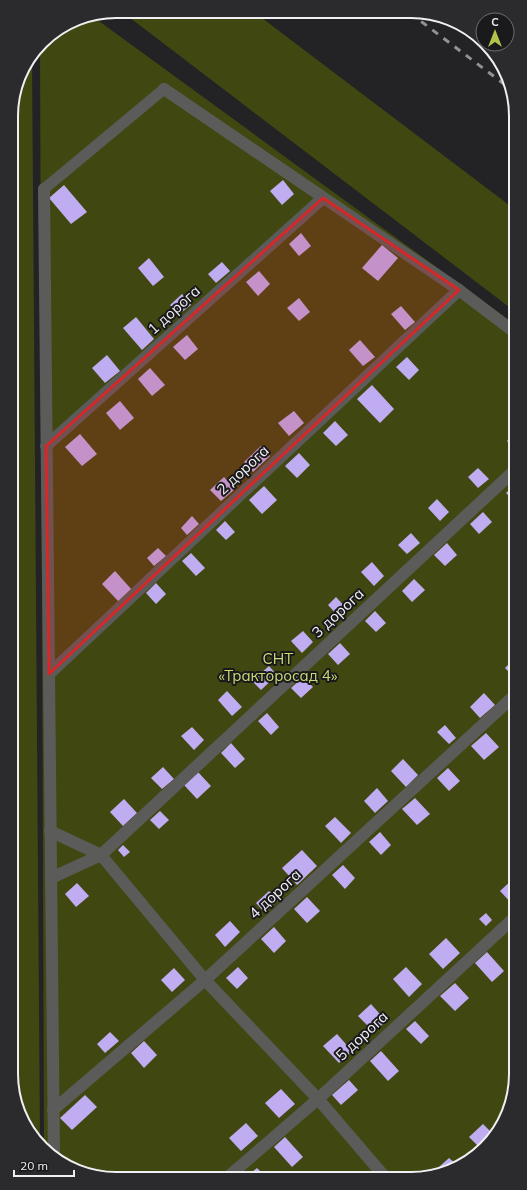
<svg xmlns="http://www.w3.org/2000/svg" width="527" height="1190" viewBox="0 0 527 1190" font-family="Mulish,sans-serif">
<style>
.green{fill:#414711}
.building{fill:#c0adf1}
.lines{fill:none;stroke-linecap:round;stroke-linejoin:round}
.lane{stroke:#5b5c5a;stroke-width:11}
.street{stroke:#5b5c5a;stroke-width:12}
.rail{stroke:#929193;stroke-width:3;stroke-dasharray:7 7;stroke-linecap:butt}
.marked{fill:#d62828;fill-opacity:0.2;stroke:#d62828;stroke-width:3;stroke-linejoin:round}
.labels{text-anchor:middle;stroke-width:4;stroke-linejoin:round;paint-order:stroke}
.street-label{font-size:15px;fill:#f0eff1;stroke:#1a191c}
.park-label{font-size:15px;fill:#ccda76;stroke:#1a191c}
.rim{fill:none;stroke:#f0eff1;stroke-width:2}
</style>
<rect width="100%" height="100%" fill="#232225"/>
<g class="green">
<path d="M121 11 254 12 513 208V310Z"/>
<path d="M92 16 513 323 516 1081 508 1114 490 1143 438 1175 96 1177 47 1153 44 1149 40 46 47 37 76 19Z"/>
<path d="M32 56 40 1142 15 1101 11 109 22 69Z"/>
</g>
<g class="building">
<path d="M283 180 294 194 282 205 270 191Z"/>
<path d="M64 185 87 212 71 224 49 198Z"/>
<path d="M301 233 311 246 299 256 289 244Z"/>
<path d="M382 245 398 258 378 281 362 268Z"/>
<path d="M149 258 164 277 153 286 138 268Z"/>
<path d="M222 262 230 271 216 283 208 274Z"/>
<path d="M259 271 270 284 258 296 246 282Z"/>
<path d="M182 294 191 305 178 315 170 305Z"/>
<path d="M299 298 310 312 299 321 287 308Z"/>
<path d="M401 306 415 322 405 330 391 314Z"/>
<path d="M136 317 154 339 142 350 123 328Z"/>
<path d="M187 335 198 349 185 360 173 347Z"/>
<path d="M360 340 375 357 363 366 349 350Z"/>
<path d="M107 355 120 371 105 383 92 368Z"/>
<path d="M407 357 419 370 409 380 396 367Z"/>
<path d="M150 368 165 385 152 396 138 379Z"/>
<path d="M372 385 394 409 380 423 357 399Z"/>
<path d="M120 401 134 418 120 430 106 413Z"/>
<path d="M294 411 304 423 289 436 278 423Z"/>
<path d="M335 421 348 435 336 446 323 433Z"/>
<path d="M80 434 97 454 82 466 65 447Z"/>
<path d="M514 434V449L507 441Z"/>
<path d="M261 446 270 456 253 472 244 462Z"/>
<path d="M299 453 310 465 297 478 285 466Z"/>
<path d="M478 468 489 479 478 488 468 477Z"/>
<path d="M224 477 235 489 221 501 210 490Z"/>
<path d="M264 486 277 500 262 514 249 500Z"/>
<path d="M514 486V501L506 493Z"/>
<path d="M437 499 449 512 440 521 428 508Z"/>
<path d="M483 512 492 522 479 534 470 524Z"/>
<path d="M192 516 199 524 187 535 181 528Z"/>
<path d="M225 521 235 532 226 540 216 530Z"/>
<path d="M411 533 420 543 407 554 398 545Z"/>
<path d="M447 543 457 555 445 566 434 555Z"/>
<path d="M158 548 166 556 154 566 147 558Z"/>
<path d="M191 553 205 568 196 576 182 561Z"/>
<path d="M372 562 384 576 374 586 361 572Z"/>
<path d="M115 571 132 590 119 602 102 584Z"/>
<path d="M414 579 425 590 412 602 402 591Z"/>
<path d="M156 583 166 594 156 604 146 593Z"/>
<path d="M336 597 347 609 339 617 328 605Z"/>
<path d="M375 611 386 623 376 632 365 621Z"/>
<path d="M303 631 313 642 302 653 291 641Z"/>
<path d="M340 643 350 654 338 665 328 654Z"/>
<path d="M514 659V677L505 668Z"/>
<path d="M269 666 277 675 261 690 252 681Z"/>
<path d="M303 677 313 687 301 698 291 688Z"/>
<path d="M227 691 242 707 232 716 218 700Z"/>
<path d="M484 693 495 705 480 718 470 707Z"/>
<path d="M267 713 279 727 271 735 258 721Z"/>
<path d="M445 725 456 738 449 744 437 732Z"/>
<path d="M192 727 204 740 194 750 181 736Z"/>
<path d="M486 733 499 747 484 760 471 746Z"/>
<path d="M231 743 245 759 235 768 221 753Z"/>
<path d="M403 759 418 775 406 787 391 771Z"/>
<path d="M163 767 174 779 162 789 151 778Z"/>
<path d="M448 768 460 781 449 791 437 778Z"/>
<path d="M198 772 211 786 197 799 184 785Z"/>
<path d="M377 788 388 801 375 813 364 801Z"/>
<path d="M415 798 430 814 417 825 402 809Z"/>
<path d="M124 799 137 813 123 826 110 812Z"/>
<path d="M160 811 169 820 159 829 150 820Z"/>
<path d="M335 817 351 833 341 843 325 826Z"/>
<path d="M380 832 391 845 381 855 369 842Z"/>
<path d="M123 845 130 852 124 857 118 850Z"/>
<path d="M302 850 317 866 297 885 282 868Z"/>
<path d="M343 865 355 878 345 889 332 875Z"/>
<path d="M515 877V907L500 891Z"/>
<path d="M77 883 89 896 76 907 65 894Z"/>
<path d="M269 891 278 900 265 913 256 903Z"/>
<path d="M307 897 320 911 307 923 294 909Z"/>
<path d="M486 913 492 920 486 926 479 919Z"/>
<path d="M230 921 240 932 225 947 215 935Z"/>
<path d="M274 927 286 941 274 953 261 939Z"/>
<path d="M446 938 460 953 443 969 429 954Z"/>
<path d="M487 952 504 971 492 982 475 963Z"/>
<path d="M238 967 248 978 237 989 226 978Z"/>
<path d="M406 967 422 984 409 997 393 979Z"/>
<path d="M174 968 185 980 172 992 161 980Z"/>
<path d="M455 983 469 998 455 1011 440 996Z"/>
<path d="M371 1004 386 1021 374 1032 358 1016Z"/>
<path d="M415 1021 429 1036 421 1044 406 1029Z"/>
<path d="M110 1032 119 1041 105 1053 97 1044Z"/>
<path d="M337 1034 352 1051 339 1063 323 1046Z"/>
<path d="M144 1041 157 1055 144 1068 131 1053Z"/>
<path d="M381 1051 399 1071 388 1081 370 1061Z"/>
<path d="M349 1080 358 1090 341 1105 332 1095Z"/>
<path d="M281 1089 295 1104 279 1118 265 1103Z"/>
<path d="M85 1095 97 1107 72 1130 60 1118Z"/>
<path d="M246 1123 258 1136 241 1151 229 1138Z"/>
<path d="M483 1124 495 1136 490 1143 481 1149 469 1137Z"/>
<path d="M285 1137 303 1157 292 1167 274 1147Z"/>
<path d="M449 1158 456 1164 438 1175H432L431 1174Z"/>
<path d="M257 1168 265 1176H247Z"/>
</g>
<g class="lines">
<path class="lane" d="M44 189 164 89"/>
<g class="street">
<path d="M164 89 459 290 513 331"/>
<path d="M44 189 54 1156"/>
<path d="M46 446 323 198"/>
<path d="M49 674 459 290"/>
<path d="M50 831 101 855 205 980 318 1099 384 1176"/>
<path d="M51 878 101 855 514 471"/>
<path d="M53 1110 205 980 514 696"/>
<path d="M229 1176 318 1099 515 917"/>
</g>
<path class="rail" d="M410 13 512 90"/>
</g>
<path class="marked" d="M323 198 459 290 49 674 46 446Z"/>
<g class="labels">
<g class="street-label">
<text transform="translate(174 310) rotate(-42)" y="5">1 дорога</text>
<text transform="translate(243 470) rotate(-43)" y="5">2 дорога</text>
<text transform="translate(338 613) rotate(-43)" y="5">3 дорога</text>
<text transform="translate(275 894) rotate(-43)" y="5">4 дорога</text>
<text transform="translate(362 1036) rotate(-43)" y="5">5 дорога</text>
</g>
<g class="park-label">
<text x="278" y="664">СНТ<tspan x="278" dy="17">«Тракторосад 4»</tspan></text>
</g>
</g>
<path d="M0 0H527V1190H0ZM116 18H411A98 98 0 0 1 509 116V1074A98 98 0 0 1 411 1172H116A98 98 0 0 1 18 1074V116A98 98 0 0 1 116 18Z" fill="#2b2a2d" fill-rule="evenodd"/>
<path class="rim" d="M116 18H411A98 98 0 0 1 509 116V1074A98 98 0 0 1 411 1172H116A98 98 0 0 1 18 1074V116A98 98 0 0 1 116 18Z"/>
<g transform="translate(495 32)"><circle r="19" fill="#1a191c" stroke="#706f71"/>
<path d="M0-3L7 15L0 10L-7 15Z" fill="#b3c24b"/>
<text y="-6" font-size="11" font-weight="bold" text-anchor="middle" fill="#f0eff1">С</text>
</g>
<path d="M14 1170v6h60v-6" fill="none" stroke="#f0eff1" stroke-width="2"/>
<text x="20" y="1170" font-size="12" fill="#f0eff1" stroke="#1a191c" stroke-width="3" paint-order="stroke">20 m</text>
</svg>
